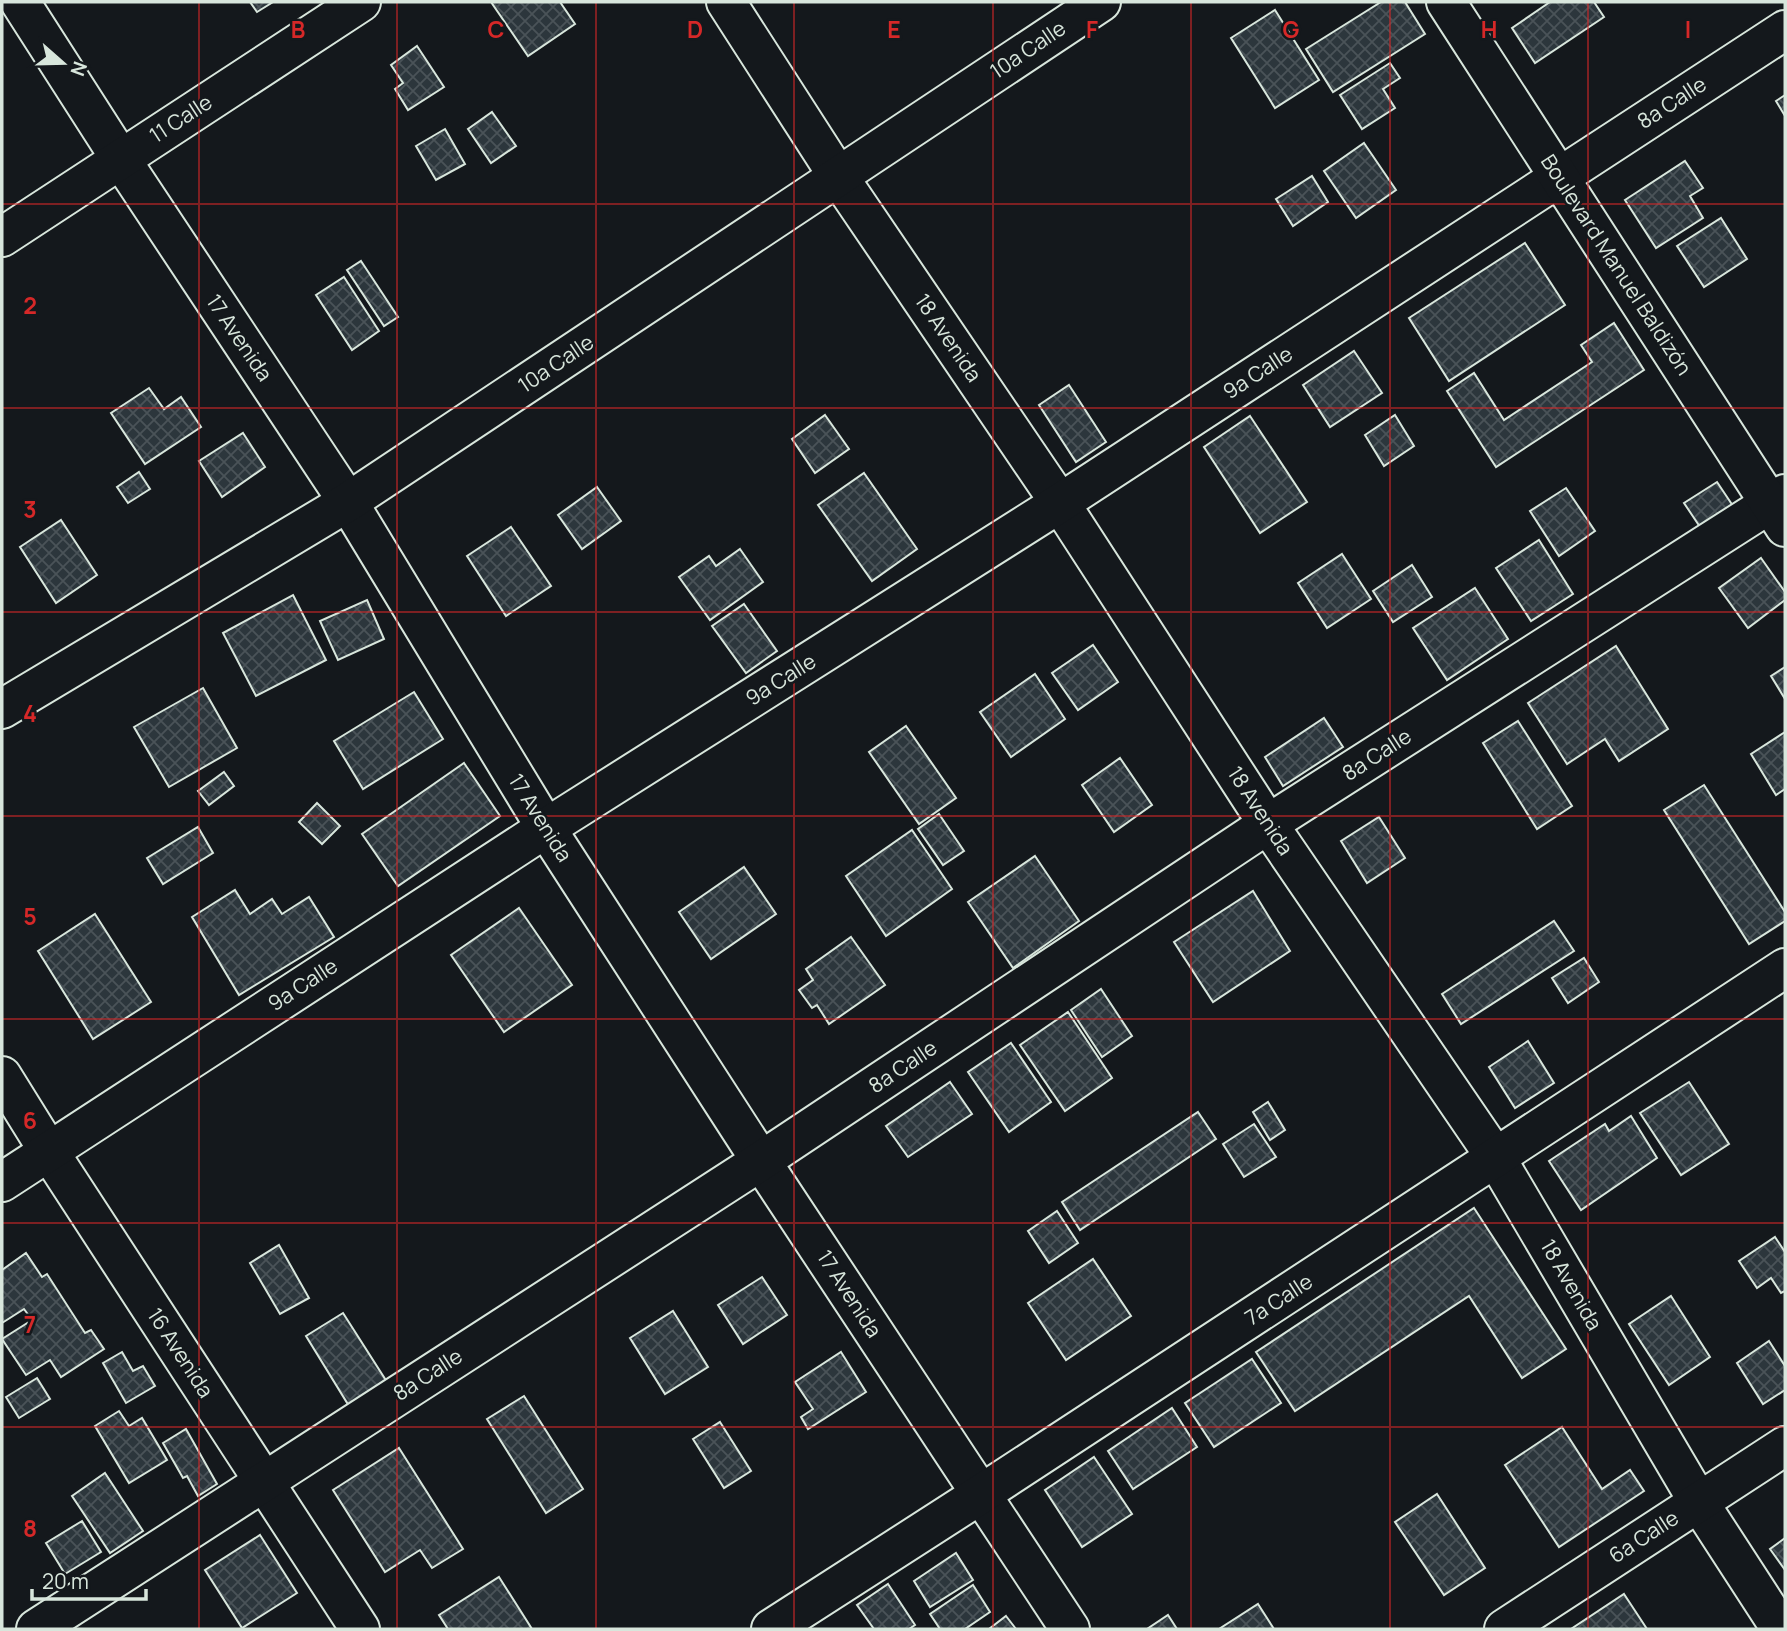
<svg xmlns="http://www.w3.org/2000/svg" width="1787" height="1631" viewBox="0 0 1787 1631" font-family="Manrope,sans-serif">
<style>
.building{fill:url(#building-cross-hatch);stroke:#d8e6dc;stroke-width:2}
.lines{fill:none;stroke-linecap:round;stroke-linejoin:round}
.minor-casing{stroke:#d8e6dc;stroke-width:42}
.major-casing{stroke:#d8e6dc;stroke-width:42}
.minor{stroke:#14181c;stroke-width:38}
.major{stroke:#14181c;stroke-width:38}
.grid{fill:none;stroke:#d62828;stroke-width:2;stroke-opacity:0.55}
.labels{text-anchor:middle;stroke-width:5;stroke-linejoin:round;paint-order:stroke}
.street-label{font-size:21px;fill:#d8e6dc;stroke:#14181c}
.grid-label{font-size:23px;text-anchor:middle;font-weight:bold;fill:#d62828;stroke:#14181c;stroke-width:5;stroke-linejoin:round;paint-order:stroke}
</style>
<defs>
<pattern id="building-cross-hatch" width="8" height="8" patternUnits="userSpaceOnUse" patternTransform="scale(1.75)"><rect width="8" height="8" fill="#2c363c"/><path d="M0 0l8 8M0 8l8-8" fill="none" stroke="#4a5358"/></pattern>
</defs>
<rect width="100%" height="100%" fill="#14181c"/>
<g class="building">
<path d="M250 2H273L257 12Z"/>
<path d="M491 2H560L575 24 528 56Z"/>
<path d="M1381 2H1405L1425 34 1333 92 1306 49Z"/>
<path d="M1550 2H1594L1604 17 1535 63 1512 28Z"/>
<path d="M1275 10 1319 80 1275 108 1231 38Z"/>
<path d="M417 46 444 87 408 110 395 89 403 83 391 65Z"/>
<path d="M1390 63 1400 78 1383 89 1395 108 1362 129 1340 95Z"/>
<path d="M1785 95V116L1776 101Z"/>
<path d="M492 112 516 146 491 163 468 129Z"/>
<path d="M445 129 465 164 436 180 416 146Z"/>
<path d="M1364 143 1396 190 1356 218 1324 171Z"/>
<path d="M1685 161 1703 188 1690 196 1703 218 1656 248 1625 200Z"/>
<path d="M1312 176 1328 202 1293 226 1276 199Z"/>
<path d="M1721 218 1747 259 1704 287 1677 246Z"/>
<path d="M1525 243 1565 305 1449 381 1409 318Z"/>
<path d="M361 261 398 317 384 326 347 270Z"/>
<path d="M344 277 379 331 352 350 316 295Z"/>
<path d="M1614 323 1644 370 1496 467 1447 391 1474 373 1504 420 1592 362 1581 345Z"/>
<path d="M1354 351 1382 393 1330 427 1303 385Z"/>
<path d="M1069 385 1106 442 1076 462 1039 405Z"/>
<path d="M149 388 164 409 181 397 201 427 145 464 111 413Z"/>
<path d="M825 415 849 449 815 473 792 439Z"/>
<path d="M1395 415 1414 446 1384 466 1365 435Z"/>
<path d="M1250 416 1307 502 1260 533 1204 447Z"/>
<path d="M243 433 265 467 222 497 199 461Z"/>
<path d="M139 472 150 489 128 503 117 487Z"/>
<path d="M864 473 917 549 872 581 818 505Z"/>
<path d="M1717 482 1735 509 1702 530 1684 503Z"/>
<path d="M597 487 621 521 582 549 558 515Z"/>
<path d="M1566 488 1595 531 1559 556 1530 511Z"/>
<path d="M61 520 97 575 56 603 20 547Z"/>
<path d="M511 527 551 586 506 616 467 556Z"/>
<path d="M1539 540 1573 594 1531 621 1496 568Z"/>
<path d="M740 549 763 582 710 620 679 577 709 556 716 566Z"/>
<path d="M1342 554 1371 599 1327 628 1298 583Z"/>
<path d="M1761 558 1785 592V600L1748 628 1719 588Z"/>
<path d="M1412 565 1432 597 1393 622 1373 591Z"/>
<path d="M1475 588 1508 639 1447 680 1413 628Z"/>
<path d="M293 595 326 660 256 696 223 633Z"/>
<path d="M367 600 384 639 338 660 320 621Z"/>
<path d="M744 604 777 651 746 673 712 626Z"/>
<path d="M1093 645 1118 682 1078 710 1052 673Z"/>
<path d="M1616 646 1668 729 1619 761 1605 739 1567 764 1528 703Z"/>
<path d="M1785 667V699L1771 676Z"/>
<path d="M1035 674 1065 719 1011 757 980 712Z"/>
<path d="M203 688 237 748 169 787 134 727Z"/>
<path d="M414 692 443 739 363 789 334 741Z"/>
<path d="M1324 718 1343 747 1283 786 1265 757Z"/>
<path d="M1518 721 1572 806 1537 829 1483 743Z"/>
<path d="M906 726 956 798 919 824 869 752Z"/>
<path d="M1785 732V789L1776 795 1751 754Z"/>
<path d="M1120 758 1152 805 1114 832 1082 785Z"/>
<path d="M464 763 500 816 398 886 362 834Z"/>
<path d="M224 772 234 786 209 805 198 791Z"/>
<path d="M1704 785 1785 912V921L1749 944 1664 810Z"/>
<path d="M317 803 340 826 322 844 299 822Z"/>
<path d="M939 814 964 851 943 865 918 829Z"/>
<path d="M1379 817 1405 858 1367 883 1341 841Z"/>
<path d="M198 827 213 853 163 884 147 858Z"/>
<path d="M912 830 952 889 886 936 846 876Z"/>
<path d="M1035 856 1079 921 1013 968 968 902Z"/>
<path d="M744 867 776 914 711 959 679 912Z"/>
<path d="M235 890 250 914 272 899 282 914 309 897 334 937 239 995 192 917Z"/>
<path d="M1253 891 1290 951 1213 1002 1174 942Z"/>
<path d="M519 908 572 985 504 1032 451 955Z"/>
<path d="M95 914 151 1002 93 1039 38 951Z"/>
<path d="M1554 921 1574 951 1461 1024 1442 994Z"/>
<path d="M851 937 885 985 829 1024 817 1005 812 1008 799 990 813 980 806 969Z"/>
<path d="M1584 958 1599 982 1568 1003 1552 978Z"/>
<path d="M1101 989 1132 1036 1102 1057 1071 1010Z"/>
<path d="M1068 1012 1112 1078 1065 1111 1020 1045Z"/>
<path d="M1528 1041 1554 1083 1515 1108 1489 1067Z"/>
<path d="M1011 1043 1051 1102 1009 1132 968 1072Z"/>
<path d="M950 1082 972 1114 908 1157 886 1126Z"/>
<path d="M1689 1082 1729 1144 1681 1175 1640 1113Z"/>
<path d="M1268 1102 1285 1130 1270 1140 1253 1112Z"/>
<path d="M1198 1112 1216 1139 1080 1230 1062 1202Z"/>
<path d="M1631 1116 1657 1158 1581 1210 1549 1161 1605 1124 1609 1131Z"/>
<path d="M1254 1124 1276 1157 1244 1177 1223 1144Z"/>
<path d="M1474 1208 1566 1349 1522 1378 1469 1296 1295 1411 1256 1352Z"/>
<path d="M1057 1211 1078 1243 1049 1263 1028 1231Z"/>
<path d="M1775 1237 1785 1252V1291L1781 1293 1771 1278 1757 1288 1739 1261Z"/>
<path d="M279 1245 309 1298 280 1314 250 1263Z"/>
<path d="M26 1253 42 1277 47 1274 85 1333 91 1330 104 1349 61 1377 50 1360 26 1375 2 1339 32 1320 24 1309 2 1323V1270Z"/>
<path d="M1093 1259 1131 1316 1066 1360 1028 1303Z"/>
<path d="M762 1277 787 1315 743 1344 718 1305Z"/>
<path d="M1671 1296 1710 1357 1669 1385 1629 1324Z"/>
<path d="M673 1311 708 1367 665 1394 630 1338Z"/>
<path d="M343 1313 387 1382 349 1406 306 1336Z"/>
<path d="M1769 1341 1785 1366V1390L1763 1404 1737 1363Z"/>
<path d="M122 1352 133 1371 143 1366 155 1386 126 1403 103 1363Z"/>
<path d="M841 1352 866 1392 808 1429 801 1417 813 1409 795 1382Z"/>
<path d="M1252 1359 1281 1403 1214 1447 1185 1403Z"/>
<path d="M37 1378 50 1399 19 1418 6 1397Z"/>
<path d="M524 1396 583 1489 546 1513 487 1419Z"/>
<path d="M1172 1408 1197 1447 1133 1489 1108 1451Z"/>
<path d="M119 1411 129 1426 142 1418 167 1460 129 1483 95 1426Z"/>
<path d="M720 1422 751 1471 724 1488 693 1439Z"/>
<path d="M1562 1427 1602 1489 1630 1470 1644 1491 1559 1547 1505 1465Z"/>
<path d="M186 1429 217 1484 198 1496 187 1476 183 1478 163 1443Z"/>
<path d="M399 1448 463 1549 432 1568 420 1550 385 1572 333 1490Z"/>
<path d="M1094 1457 1132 1514 1082 1547 1045 1490Z"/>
<path d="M105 1473 143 1531 110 1553 72 1496Z"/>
<path d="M1437 1494 1485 1568 1444 1595 1395 1522Z"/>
<path d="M82 1521 101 1552 65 1574 46 1543Z"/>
<path d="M260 1535 297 1593 242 1628 205 1570Z"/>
<path d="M1785 1538V1570L1770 1549Z"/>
<path d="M956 1553 973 1580 930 1607 914 1581Z"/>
<path d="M499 1577 532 1629H448L439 1615Z"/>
<path d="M888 1584 915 1625 909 1629H874L857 1605Z"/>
<path d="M973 1585 990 1612 965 1629H940L930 1614Z"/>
<path d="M1624 1594 1647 1629H1571Z"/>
<path d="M1258 1604 1274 1629H1219Z"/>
<path d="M1168 1615 1177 1629H1147Z"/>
<path d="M1006 1616 1016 1629H989Z"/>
</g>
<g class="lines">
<g class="minor-casing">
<g id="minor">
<path d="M20 2 120 158 348 502 546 828 761 1161 1070 1629"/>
<path d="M726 2 838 176 1060 503 1268 824 1496 1158 1698 1501 1781 1629"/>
<path d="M2 237 361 2"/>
<path d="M2 709 348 502 1101 2"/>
<path d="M2 1076 48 1150 360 1629"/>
<path d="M2 1182 546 828 1060 503 1785 30"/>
<path d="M36 1629 761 1161 1268 824 1785 494"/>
<path d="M771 1629 981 1494 1785 968"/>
<path d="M1504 1629 1785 1446"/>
</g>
</g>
<g class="major-casing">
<path id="major" d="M1446 2 1785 527"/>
</g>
<use href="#minor" class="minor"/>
<use href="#major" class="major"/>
</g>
<path class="grid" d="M199 2V1629M397 2V1629M596 2V1629M794 2V1629M993 2V1629M1191 2V1629M1390 2V1629M1588 2V1629M2 204H1785M2 408H1785M2 612H1785M2 816H1785M2 1019H1785M2 1223H1785M2 1427H1785"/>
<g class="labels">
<g class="street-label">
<text transform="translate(1028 50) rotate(-34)" y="7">10a Calle</text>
<text transform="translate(1672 103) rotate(-33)" y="7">8a Calle</text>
<text transform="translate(181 119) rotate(-33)" y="7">11 Calle</text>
<text transform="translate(1616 265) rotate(57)" y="7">Boulevard Manuel Baldizón</text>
<text transform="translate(239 338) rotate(56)" y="7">17 Avenida</text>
<text transform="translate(948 338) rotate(56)" y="7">18 Avenida</text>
<text transform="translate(556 364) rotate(-34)" y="7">10a Calle</text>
<text transform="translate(1258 373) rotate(-33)" y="7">9a Calle</text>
<text transform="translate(781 680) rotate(-32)" y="7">9a Calle</text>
<text transform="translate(1377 755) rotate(-33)" y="7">8a Calle</text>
<text transform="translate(1260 811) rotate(57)" y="7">18 Avenida</text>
<text transform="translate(540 818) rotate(58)" y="7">17 Avenida</text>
<text transform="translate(303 985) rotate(-33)" y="7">9a Calle</text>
<text transform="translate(903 1067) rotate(-34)" y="7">8a Calle</text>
<text transform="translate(1571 1285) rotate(60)" y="7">18 Avenida</text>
<text transform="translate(849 1294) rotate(57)" y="7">17 Avenida</text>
<text transform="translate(1279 1300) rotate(-33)" y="7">7a Calle</text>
<text transform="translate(180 1353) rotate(57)" y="7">16 Avenida</text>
<text transform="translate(428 1375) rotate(-33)" y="7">8a Calle</text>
<text transform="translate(1644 1537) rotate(-33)" y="7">6a Calle</text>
</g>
</g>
<g class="grid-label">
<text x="298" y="38">B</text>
<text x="496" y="38">C</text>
<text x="695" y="38">D</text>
<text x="894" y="38">E</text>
<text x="1092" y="38">F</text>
<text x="1291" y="38">G</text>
<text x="1489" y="38">H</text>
<text x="1688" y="38">I</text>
<text x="30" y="314">2</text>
<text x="30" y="518">3</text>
<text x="30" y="722">4</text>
<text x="30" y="925">5</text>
<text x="30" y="1129">6</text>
<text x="30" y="1333">7</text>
<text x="30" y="1537">8</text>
</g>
<rect width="1787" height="1631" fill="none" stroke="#d8e6dc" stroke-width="7"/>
<g transform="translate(63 63) rotate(110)" stroke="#14181c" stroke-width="5" paint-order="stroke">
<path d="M0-5L12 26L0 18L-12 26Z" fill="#d8e6dc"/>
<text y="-10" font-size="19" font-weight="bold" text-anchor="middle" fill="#d8e6dc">N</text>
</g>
<path d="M32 1589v10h114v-10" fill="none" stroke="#d8e6dc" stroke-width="3.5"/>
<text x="42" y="1589" font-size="21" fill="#d8e6dc" stroke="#14181c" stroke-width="5" paint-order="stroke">20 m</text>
</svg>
